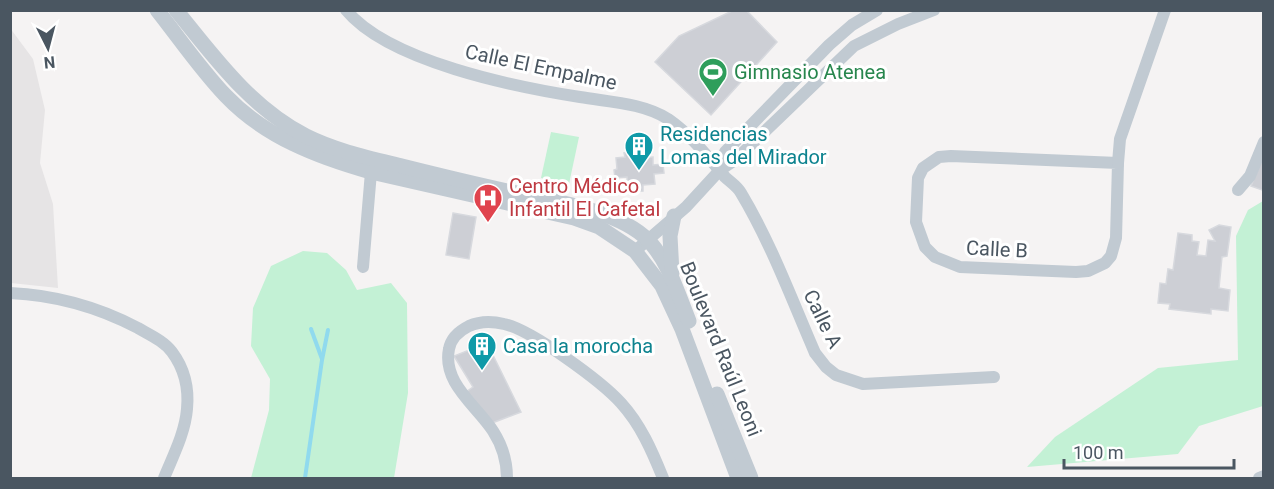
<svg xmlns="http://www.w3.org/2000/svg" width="1274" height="489" viewBox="0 0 1274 489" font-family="Roboto,sans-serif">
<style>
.education{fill:#e6e4e5}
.green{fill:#c3f1d5}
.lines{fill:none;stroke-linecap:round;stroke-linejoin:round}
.stream{stroke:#90daee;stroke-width:4}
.building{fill:#cdcfd5;stroke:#d7d9de;stroke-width:1.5}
.minor{stroke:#c1cad2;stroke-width:12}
.tertiary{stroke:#c1cad2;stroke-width:15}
.labels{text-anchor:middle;stroke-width:6;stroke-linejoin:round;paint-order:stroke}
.street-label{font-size:20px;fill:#4a5661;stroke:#fff}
.leisure-label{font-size:20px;fill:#27864d;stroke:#fff;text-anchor:start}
.culture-label{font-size:20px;fill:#0d838f;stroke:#fff;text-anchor:start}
.health-label{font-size:20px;fill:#be3a42;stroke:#fff;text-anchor:start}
</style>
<rect width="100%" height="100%" fill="#f5f3f3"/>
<path class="education" d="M10 28 33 59 45 110 40 163 53 204 58 288 11 283Z"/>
<g class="green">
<path d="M551 132 579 137 569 184 541 178Z"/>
<path d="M1263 201V406L1199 426 1178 454 1027 467 1055 437 1158 368 1238 360 1236 236 1248 210Z"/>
<path d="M303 251 327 253 346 270 357 290 391 283 407 303 408 393 394 478H251L269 410 270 379 251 346 253 308 271 266Z"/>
</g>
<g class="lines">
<g class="stream">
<path d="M311 329 322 359"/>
<path d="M305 478 322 360 328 330"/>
</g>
</g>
<g class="building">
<path d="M734 10H746L777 42 711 115 655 62 679 36Z"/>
<path d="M642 151V158L653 157V165L663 164 664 173 654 174 655 184 643 185V191L628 192 627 177 615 178 614 170 617 169 616 158 625 157 624 153Z"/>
<path d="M1264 155V188L1262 190 1251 186Z"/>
<path d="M453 213 476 217 469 259 446 255Z"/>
<path d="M1219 225 1231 227 1227 256 1222 257 1219 288 1230 290 1228 311 1211 309V314L1169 309 1170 304 1158 303 1160 283 1166 284 1168 269 1173 270 1178 233 1192 235V241L1199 242 1197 255 1206 256 1208 240 1215 241 1209 230Z"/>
<path d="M487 343 521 412 492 423 466 392 473 387 454 356Z"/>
</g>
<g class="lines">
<g class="minor">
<path d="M346 10C389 62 516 87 580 97 609 102 643 103 668 119 691 135 707 156 725 177 730 182 737 186 741 193 771 243 792 300 815 353L826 367 836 375 863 384 994 377"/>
<path d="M951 156 1118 163 1116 238 1111 256 1105 263 1088 271 1076 272 960 267 935 257 925 247 916 222 918 178 923 168 939 157Z"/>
<path d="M1118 163 1120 139 1165 10"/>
<path d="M720 170 725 152 829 45 852 25 877 10"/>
<path d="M1238 190 1250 176 1264 142"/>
<path d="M635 251 686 207 720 170 735 160 854 46 898 24 934 10"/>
<path d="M363 267 371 172"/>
<path d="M10 293C56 295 98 307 138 328 150 335 164 341 172 352 184 368 189 388 187 409 185 433 173 456 164 478"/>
<path d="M507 478C507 462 502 445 493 431 477 406 442 383 449 349 451 338 459 331 469 326 480 321 492 321 504 324 532 330 602 382 621 403 641 425 652 451 663 478"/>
<path d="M1259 478 1264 476"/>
</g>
<g class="tertiary">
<path d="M157 10C180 39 201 70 226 96 265 137 318 157 371 172L574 218 599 227 635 251 662 286 682 329 738 478"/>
<path d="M176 10C215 58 250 107 306 136 336 151 369 158 402 166 438 175 475 184 512 192 552 201 619 210 648 240 669 262 678 294 689 321"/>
<path d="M672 273 670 236 674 216"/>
<path d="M717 394 751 478"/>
</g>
</g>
<defs>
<g id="stadium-pin" transform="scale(1.5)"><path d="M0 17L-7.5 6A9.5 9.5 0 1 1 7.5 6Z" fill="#2e9e5b" stroke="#fff"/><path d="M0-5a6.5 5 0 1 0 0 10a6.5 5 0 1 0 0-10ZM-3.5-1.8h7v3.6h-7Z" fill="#fff"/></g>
<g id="building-pin" transform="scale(1.5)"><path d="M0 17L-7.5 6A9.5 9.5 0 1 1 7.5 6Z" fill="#0f9aa8" stroke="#fff"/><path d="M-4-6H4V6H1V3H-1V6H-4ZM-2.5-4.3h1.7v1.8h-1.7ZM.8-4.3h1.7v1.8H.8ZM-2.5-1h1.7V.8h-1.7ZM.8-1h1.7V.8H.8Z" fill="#fff"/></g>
<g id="hospital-pin" transform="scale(1.5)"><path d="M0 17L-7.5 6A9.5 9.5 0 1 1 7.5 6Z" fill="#e0444e" stroke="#fff"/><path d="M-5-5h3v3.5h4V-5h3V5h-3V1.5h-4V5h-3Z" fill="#fff"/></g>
</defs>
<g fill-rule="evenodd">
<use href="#stadium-pin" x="713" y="72"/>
<use href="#building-pin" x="639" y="146"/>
<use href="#hospital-pin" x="488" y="198"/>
<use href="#building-pin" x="482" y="346"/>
</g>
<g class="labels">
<g class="street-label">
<text transform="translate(541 67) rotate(12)" y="7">Calle El Empalme</text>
<text transform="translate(997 249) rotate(3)" y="7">Calle B</text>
<text transform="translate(823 319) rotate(64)" y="7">Calle A</text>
<text transform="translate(721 349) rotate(68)" y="7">Boulevard Raúl Leoni</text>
</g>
<g class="leisure-label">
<text x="734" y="79">Gimnasio Atenea</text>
</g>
<g class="culture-label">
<text x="660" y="141">Residencias<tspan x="660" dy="23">Lomas del Mirador</tspan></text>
<text x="503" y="353">Casa la morocha</text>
</g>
<g class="health-label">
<text x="509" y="193">Centro Médico<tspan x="509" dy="23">Infantil El Cafetal</tspan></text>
</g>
</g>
<rect width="1274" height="489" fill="none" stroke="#4a5661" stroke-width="24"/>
<g transform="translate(48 48) rotate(174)" stroke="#ffffff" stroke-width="4.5" paint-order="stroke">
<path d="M0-4.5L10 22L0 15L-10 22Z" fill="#4a5661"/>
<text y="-9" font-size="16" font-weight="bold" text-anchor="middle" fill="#4a5661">N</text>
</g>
<path d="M1064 459v9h170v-9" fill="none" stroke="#4a5661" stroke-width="3"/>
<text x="1073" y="459" font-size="18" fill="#4a5661" stroke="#ffffff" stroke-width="4.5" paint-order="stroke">100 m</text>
</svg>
